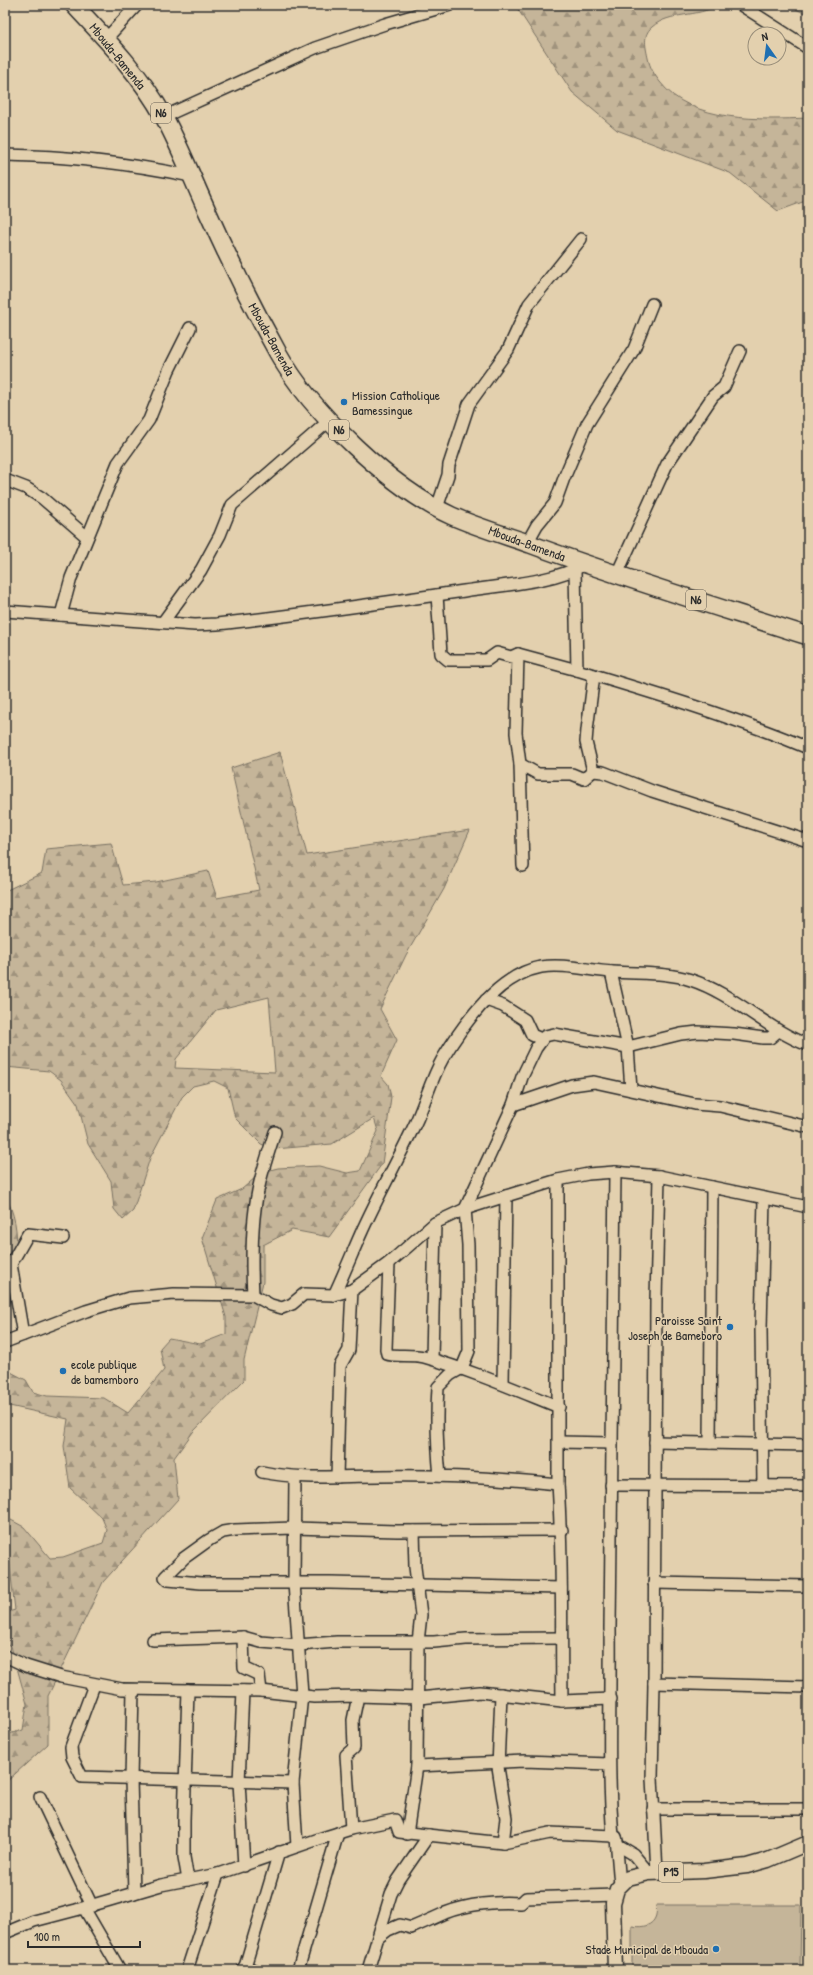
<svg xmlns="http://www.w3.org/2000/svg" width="813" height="1975" viewBox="0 0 813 1975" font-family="'Patrick Hand',sans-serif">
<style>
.forest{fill:url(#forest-firs);stroke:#787062;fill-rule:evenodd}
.pitch{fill:#c5b599;stroke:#787062}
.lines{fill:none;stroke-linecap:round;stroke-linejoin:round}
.minor-casing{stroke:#2b2b2b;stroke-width:14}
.major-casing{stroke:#2b2b2b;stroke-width:17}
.highway-casing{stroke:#2b2b2b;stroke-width:20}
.minor{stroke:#e3d0ae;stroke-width:11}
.major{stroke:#e3d0ae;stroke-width:14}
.highway{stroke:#e3d0ae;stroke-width:17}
.poi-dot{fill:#1f6fb2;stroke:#e3d0ae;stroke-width:1.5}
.labels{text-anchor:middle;stroke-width:3;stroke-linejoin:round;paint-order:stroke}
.shield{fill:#e3d0ae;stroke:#625c52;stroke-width:1}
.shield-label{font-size:12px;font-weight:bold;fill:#2b2b2b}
.street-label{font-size:13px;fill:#2b2b2b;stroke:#e3d0ae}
.poi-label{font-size:13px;fill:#2b2b2b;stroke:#e3d0ae;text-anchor:start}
</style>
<defs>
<pattern id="forest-firs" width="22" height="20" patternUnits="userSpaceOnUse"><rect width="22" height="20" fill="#c5b599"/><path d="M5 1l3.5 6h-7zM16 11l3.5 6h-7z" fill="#a0937d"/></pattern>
</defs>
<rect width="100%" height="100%" fill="#e3d0ae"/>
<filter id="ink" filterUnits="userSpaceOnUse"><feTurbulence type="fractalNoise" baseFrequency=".025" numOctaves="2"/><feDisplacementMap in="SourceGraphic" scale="8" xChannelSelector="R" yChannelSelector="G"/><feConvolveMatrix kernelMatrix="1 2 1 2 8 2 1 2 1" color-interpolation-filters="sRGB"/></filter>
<g filter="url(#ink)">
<g class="forest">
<path d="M515 5H717C698 18 670 11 652 27 642 35 646 48 648 58 650 68 654 74 660 82 691 123 762 120 808 118V200L778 211 730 173 617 130 572 92Z"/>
<path d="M772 5H808V15L794 8Z"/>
<path d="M280 752 307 855 470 830 444 889 406 955 380 1009 397 1040 381 1076 388 1084 391 1097 382 1164 329 1237 292 1230 263 1245V1282L244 1360V1380L193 1432 174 1458 178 1499 103 1582 48 1696V1744L5 1783V1735L23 1730 27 1704 11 1646 5 1643V1613L15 1610 9 1559 5 1554V1522L11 1520 24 1527 50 1558 63 1557 103 1543 107 1530 102 1518 70 1488 64 1446 68 1419 5 1405V1369L26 1380 33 1392 47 1396 104 1398 128 1413 164 1370 160 1348 169 1338 200 1344 226 1334V1317L202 1238 217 1200 242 1189 262 1172 278 1168 319 1166 347 1173 360 1171 378 1131 374 1118 332 1144 275 1149 261 1144 235 1118 228 1088 214 1081 193 1086 182 1097 150 1158 133 1211 123 1220 114 1209 111 1181 88 1144 78 1104 61 1080 49 1071 5 1067V891L42 873 46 849 111 843 123 885 156 882 208 871 217 898 259 890 231 768ZM269 997 275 1072 175 1068 176 1059 216 1010Z"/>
<path d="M5 1196C25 1229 15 1274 8 1309L5 1311Z"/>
</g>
<path class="pitch" d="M656 1905H801L800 1970H632V1926C648 1929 659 1922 656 1905Z"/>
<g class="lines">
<g class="minor-casing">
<g id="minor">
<path d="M741 5 808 48"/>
<path d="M106 39 137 5"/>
<path d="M163 117 315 48 385 24 450 5"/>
<path d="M5 155C70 156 127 163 191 176"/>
<path d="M5 480 26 488 42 498 87 537"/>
<path d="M437 508 448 475 449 465 469 404 508 350 529 304 581 239"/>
<path d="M527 543 537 525 555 503 564 478 587 424 634 349 652 304"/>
<path d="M575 570 577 670C654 693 734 717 808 748"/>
<path d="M617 574 667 464 713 396 724 387 740 351"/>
<path d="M437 595 441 654 448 660H487L497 653 511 657 518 654 577 670"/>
<path d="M5 611 195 625 217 624C300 615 382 603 464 591 500 585 553 583 585 564"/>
<path d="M61 615 71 578 118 463 149 420 169 370 190 328"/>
<path d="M163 622 201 570 220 535 232 505 330 420"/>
<path d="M518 654 516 733 520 764 523 866"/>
<path d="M594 675 587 730 586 742 593 771 603 772 652 791 808 841"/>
<path d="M520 764 538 774H572L584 779 593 771"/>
<path d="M611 972 628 1047 631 1090"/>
<path d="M486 1000 503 1006 525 1020 532 1035 541 1039"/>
<path d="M513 1105 572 1085 594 1082 695 1104 720 1106 808 1127"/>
<path d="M558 1180V1484C563 1556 561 1629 562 1701"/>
<path d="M389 1263 386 1349 387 1354C394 1357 413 1354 424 1357 470 1370 514 1389 559 1407"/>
<path d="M253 1295C251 1258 251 1218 260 1182 264 1165 270 1148 275 1132"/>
<path d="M334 1295C344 1274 353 1251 363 1229 379 1194 398 1160 415 1124 425 1103 431 1079 443 1058 464 1023 498 975 541 967 564 963 590 971 613 972 638 974 667 972 691 980 734 994 766 1029 808 1045"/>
<path d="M23 1335 11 1264 28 1234 63 1238"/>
<path d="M5 1342 86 1311 129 1298 174 1294 253 1295 271 1305 282 1308 292 1304 304 1294 334 1295 352 1290 389 1263 435 1223 465 1209 506 1196 558 1180 588 1174 615 1172 659 1176 808 1207"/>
<path d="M432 1359 435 1223"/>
<path d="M503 1384 506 1196"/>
<path d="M559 1442 611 1443"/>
<path d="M655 1442 808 1445"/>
<path d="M710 1443 712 1187"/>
<path d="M262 1472C301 1480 340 1476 379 1476 439 1475 499 1478 558 1484"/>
<path d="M440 1476C437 1446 436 1417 438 1387L450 1375 462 1368 469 1351 468 1245 465 1209 513 1105 522 1077 536 1048 545 1036 554 1034 628 1047 681 1034 698 1032 734 1034 763 1038H770L778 1031"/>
<path d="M295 1477 294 1583 302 1695 293 1783 297 1846"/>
<path d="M337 1477 340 1366 349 1350 352 1290"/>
<path d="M611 1485 808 1486"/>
<path d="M763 1485 761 1329 764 1198"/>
<path d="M654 1583 808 1586"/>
<path d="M561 1588 330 1583H201L168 1580 165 1577 184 1558 209 1540 223 1532 235 1530 294 1528 397 1531 562 1530"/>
<path d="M243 1637 244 1668 259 1675 261 1691"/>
<path d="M153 1640 243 1637 261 1642 298 1645 337 1642H434L466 1639 561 1638"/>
<path d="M5 1656 26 1666 61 1677 122 1689 261 1691 314 1697 358 1696 419 1698 480 1692 562 1701 611 1699"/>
<path d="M654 1683 808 1687"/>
<path d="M94 1685 71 1747 72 1757 82 1777 293 1783"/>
<path d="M133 1690 131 1779 134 1893"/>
<path d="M188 1690 184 1820V1857L188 1880"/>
<path d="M243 1691 239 1782 244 1866"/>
<path d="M501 1694 498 1767 506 1818 503 1843"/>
<path d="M417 1766 524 1761 609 1764"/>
<path d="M40 1797 92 1906"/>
<path d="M653 1809H808"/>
<path d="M351 1829 346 1755 354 1748 353 1720 358 1696"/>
<path d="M407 1834 417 1766 418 1642 421 1615 415 1567 414 1531"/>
<path d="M613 1836C607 1767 611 1698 610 1628L615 1172"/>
<path d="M616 1838 620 1885"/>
<path d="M657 1872 652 1778 654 1683 656 1300 659 1176"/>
<path d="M84 1908 120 1970"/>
<path d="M5 1933 34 1921 76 1910 161 1885 218 1874 319 1839 351 1829 395 1820 399 1832 503 1843 550 1833 613 1836 616 1837 618 1845 633 1854 649 1873"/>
<path d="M379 1937 388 1930 400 1925 411 1928C423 1923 434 1918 445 1913 468 1904 497 1901 521 1903L526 1898 615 1895"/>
<path d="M244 1967 255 1970"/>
<path d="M187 1970 218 1874"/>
<path d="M244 1970 279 1852"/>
<path d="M298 1970 338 1833"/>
<path d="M368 1970 391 1894 398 1880 429 1835"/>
</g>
</g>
<g class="major-casing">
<path id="major" d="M615 1970 613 1903 617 1889 628 1878 649 1873 704 1871 747 1866 768 1860 808 1843"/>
</g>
<g class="highway-casing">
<path id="highway" d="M74 5C106 39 141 75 164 117 181 148 194 183 209 215 230 262 253 308 278 353 310 411 392 489 452 516 477 527 504 535 530 544 621 578 715 606 808 636"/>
</g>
<use href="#minor" class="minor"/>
<use href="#major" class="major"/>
<use href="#highway" class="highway"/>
</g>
</g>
<g class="poi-dot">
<circle cx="344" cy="402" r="4"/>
<circle cx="730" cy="1327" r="4"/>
<circle cx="63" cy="1371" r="4"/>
<circle cx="716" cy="1949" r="4"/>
</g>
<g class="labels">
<g class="shield">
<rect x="151" y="103" width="20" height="20" rx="3"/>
<rect x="329" y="420" width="20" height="20" rx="3"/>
<rect x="686" y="590" width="20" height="20" rx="3"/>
<rect x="659" y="1862" width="24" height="20" rx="3"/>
</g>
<g class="shield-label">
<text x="161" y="117">N6</text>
<text x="339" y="434">N6</text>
<text x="696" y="604">N6</text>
<text x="671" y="1876">P15</text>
</g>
<g class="street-label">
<text transform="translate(118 56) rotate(51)" y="5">Mbouda-Bamenda</text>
<text transform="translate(272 339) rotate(61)" y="5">Mbouda-Bamenda</text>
<text transform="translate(527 543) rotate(20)" y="5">Mbouda-Bamenda</text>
</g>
<g class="poi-label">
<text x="352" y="400">Mission Catholique<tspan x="352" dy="15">Bamessingue</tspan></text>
<text x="722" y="1325" text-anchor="end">Paroisse Saint<tspan x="722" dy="15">Joseph de Bameboro</tspan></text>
<text x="71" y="1369">ecole publique<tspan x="71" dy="15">de bamemboro</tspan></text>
<text x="708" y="1954" text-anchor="end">Stade Municipal de Mbouda</text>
</g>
</g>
<rect width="813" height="1975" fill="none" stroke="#e3d0ae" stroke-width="20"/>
<rect x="10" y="10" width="793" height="1955" fill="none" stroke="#2b2b2b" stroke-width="1.5" filter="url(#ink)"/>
<g transform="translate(767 46) rotate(346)"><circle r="19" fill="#e3d0ae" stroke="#998e7a"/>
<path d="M0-3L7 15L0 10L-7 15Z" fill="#1f6fb2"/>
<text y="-6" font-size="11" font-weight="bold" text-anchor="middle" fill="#2b2b2b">N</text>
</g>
<path d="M28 1941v6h112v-6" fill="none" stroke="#2b2b2b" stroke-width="2"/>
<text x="34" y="1941" font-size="12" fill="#2b2b2b" stroke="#e3d0ae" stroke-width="3" paint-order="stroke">100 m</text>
</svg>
